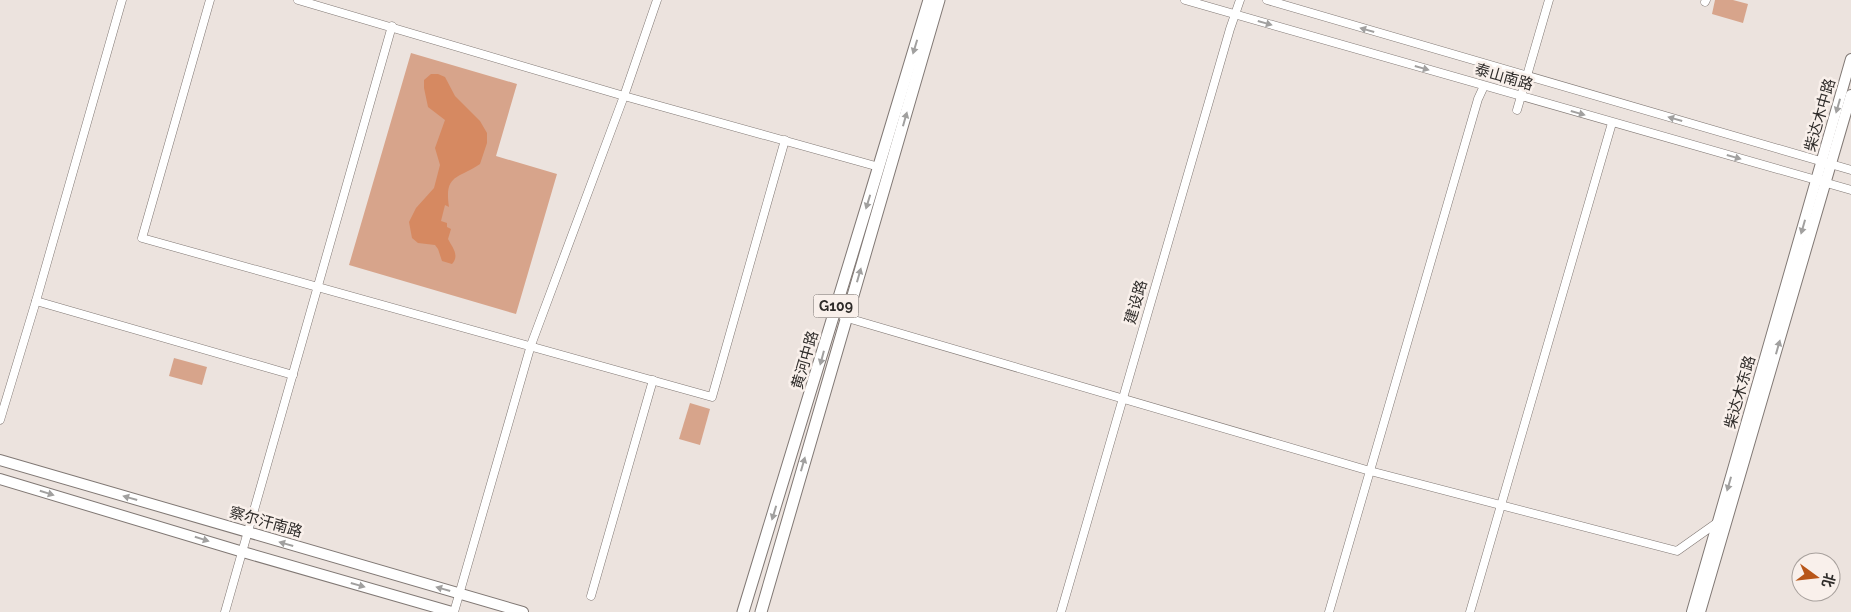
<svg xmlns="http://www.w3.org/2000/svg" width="1851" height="612" viewBox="0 0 1851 612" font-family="Raleway,'Noto Sans SC',sans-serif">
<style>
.green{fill:#d7a48b}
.water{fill:#d68961}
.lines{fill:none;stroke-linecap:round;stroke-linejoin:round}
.minor-casing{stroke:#807874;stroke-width:9}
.major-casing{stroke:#807874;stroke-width:12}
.highway-casing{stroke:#807874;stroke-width:13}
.minor{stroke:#fff;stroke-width:8}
.major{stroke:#fff;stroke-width:10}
.highway{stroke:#fff;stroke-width:11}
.oneway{fill:#a1a09f}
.labels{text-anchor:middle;stroke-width:5;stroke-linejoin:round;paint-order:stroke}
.shield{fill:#f9f0eb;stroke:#6b6663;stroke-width:1}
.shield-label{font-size:14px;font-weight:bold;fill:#2e2b29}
.street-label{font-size:15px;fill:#2e2b29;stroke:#f9f0eb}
</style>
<rect width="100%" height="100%" fill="#ece3de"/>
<g class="green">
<path d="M1715 0H1733L1748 4 1743 23 1712 14Z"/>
<path d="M411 53 517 84 496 156 557 174 516 314 349 265Z"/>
<path d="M174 358 207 367 202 385 169 376Z"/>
<path d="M690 403 710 409 700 445 679 439Z"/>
</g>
<path class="water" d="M431 74H438L445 77 455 96 480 121 487 133V143L480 164C458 179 444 174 449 207L445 205 441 221 447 223V227L451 229 448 239C452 247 460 255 452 264L442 261 438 249 435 245 418 243 412 238 409 222 416 208 434 188 440 165 435 148 445 120 428 107 424 88V80Z"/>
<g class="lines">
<g class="minor-casing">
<g id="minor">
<path d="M210 0 142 238 712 397 785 140"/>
<path d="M298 0 624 96 879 167"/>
<path d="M1185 0 1851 190"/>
<path d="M1267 0 1851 170"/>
<path d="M1705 2 1706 0"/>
<path d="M1517 110 1549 0"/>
<path d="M36 301 293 375"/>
<path d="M844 317 1370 471 1677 551 1718 522"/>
<path d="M0 420 36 301 122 0"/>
<path d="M591 596 653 380"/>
<path d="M225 612 392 26"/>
<path d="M454 612 531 345 624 96 657 0"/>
<path d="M1061 612 1230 29 1240 0"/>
<path d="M1329 612 1478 99 1484 86"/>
<path d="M1470 612 1612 123"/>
</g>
</g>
<g class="major-casing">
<g id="major">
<path d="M0 460 523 612"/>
<path d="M0 479 243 552 452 612"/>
<path d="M1692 612 1851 59"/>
<path d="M1700 612 1851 95"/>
</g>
</g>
<g class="highway-casing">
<g id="highway">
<path d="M743 612C807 408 867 204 929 0"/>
<path d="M761 612 939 0"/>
</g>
</g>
<use href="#minor" class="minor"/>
<use href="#major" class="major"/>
<use href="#highway" class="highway"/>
</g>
<defs><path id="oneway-solid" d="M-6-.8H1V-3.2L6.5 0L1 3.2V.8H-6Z" transform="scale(1.25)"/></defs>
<g class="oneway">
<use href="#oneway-solid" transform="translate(1265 23) rotate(16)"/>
<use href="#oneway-solid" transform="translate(1367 30) rotate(-164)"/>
<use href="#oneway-solid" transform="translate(915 47) rotate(107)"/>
<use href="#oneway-solid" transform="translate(1422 68) rotate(16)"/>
<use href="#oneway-solid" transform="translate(1838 106) rotate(106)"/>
<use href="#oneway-solid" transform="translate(1578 113) rotate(16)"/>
<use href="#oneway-solid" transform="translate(905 119) rotate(-74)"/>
<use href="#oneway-solid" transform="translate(1675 119) rotate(-164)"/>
<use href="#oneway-solid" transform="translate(1734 157) rotate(16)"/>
<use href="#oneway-solid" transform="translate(868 202) rotate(107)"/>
<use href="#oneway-solid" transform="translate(1803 227) rotate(106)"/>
<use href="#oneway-solid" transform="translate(859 275) rotate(-74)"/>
<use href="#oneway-solid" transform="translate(1778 347) rotate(-74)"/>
<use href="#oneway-solid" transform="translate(822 358) rotate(105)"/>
<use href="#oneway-solid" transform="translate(803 464) rotate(-74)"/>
<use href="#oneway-solid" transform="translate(1729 484) rotate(106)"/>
<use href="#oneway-solid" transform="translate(47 493) rotate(17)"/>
<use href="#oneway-solid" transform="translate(130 498) rotate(-164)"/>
<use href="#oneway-solid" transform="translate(774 513) rotate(107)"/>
<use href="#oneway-solid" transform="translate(202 539) rotate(17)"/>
<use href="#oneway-solid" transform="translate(286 544) rotate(-164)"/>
<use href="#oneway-solid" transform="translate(358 585) rotate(16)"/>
<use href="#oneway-solid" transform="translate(443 589) rotate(-164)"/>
</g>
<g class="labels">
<rect class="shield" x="813.5" y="294.5" width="45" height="23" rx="4"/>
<g class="shield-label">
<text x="836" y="311">G109</text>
</g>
<g class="street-label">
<text transform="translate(1504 77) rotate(16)" y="5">泰山南路</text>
<text transform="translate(1820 115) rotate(-74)" y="5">柴达木中路</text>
<text transform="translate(1136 302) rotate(-74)" y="5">建设路</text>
<text transform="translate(805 360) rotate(-74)" y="5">黄河中路</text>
<text transform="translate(1740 392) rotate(-74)" y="5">柴达木东路</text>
<text transform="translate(266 522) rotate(16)" y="5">察尔汗南路</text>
</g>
</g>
<g transform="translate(1816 577) rotate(105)"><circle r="24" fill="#f9f0eb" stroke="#a8a19d"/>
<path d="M0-4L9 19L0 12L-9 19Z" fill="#b85619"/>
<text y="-8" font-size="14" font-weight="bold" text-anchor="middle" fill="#2e2b29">北</text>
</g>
</svg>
